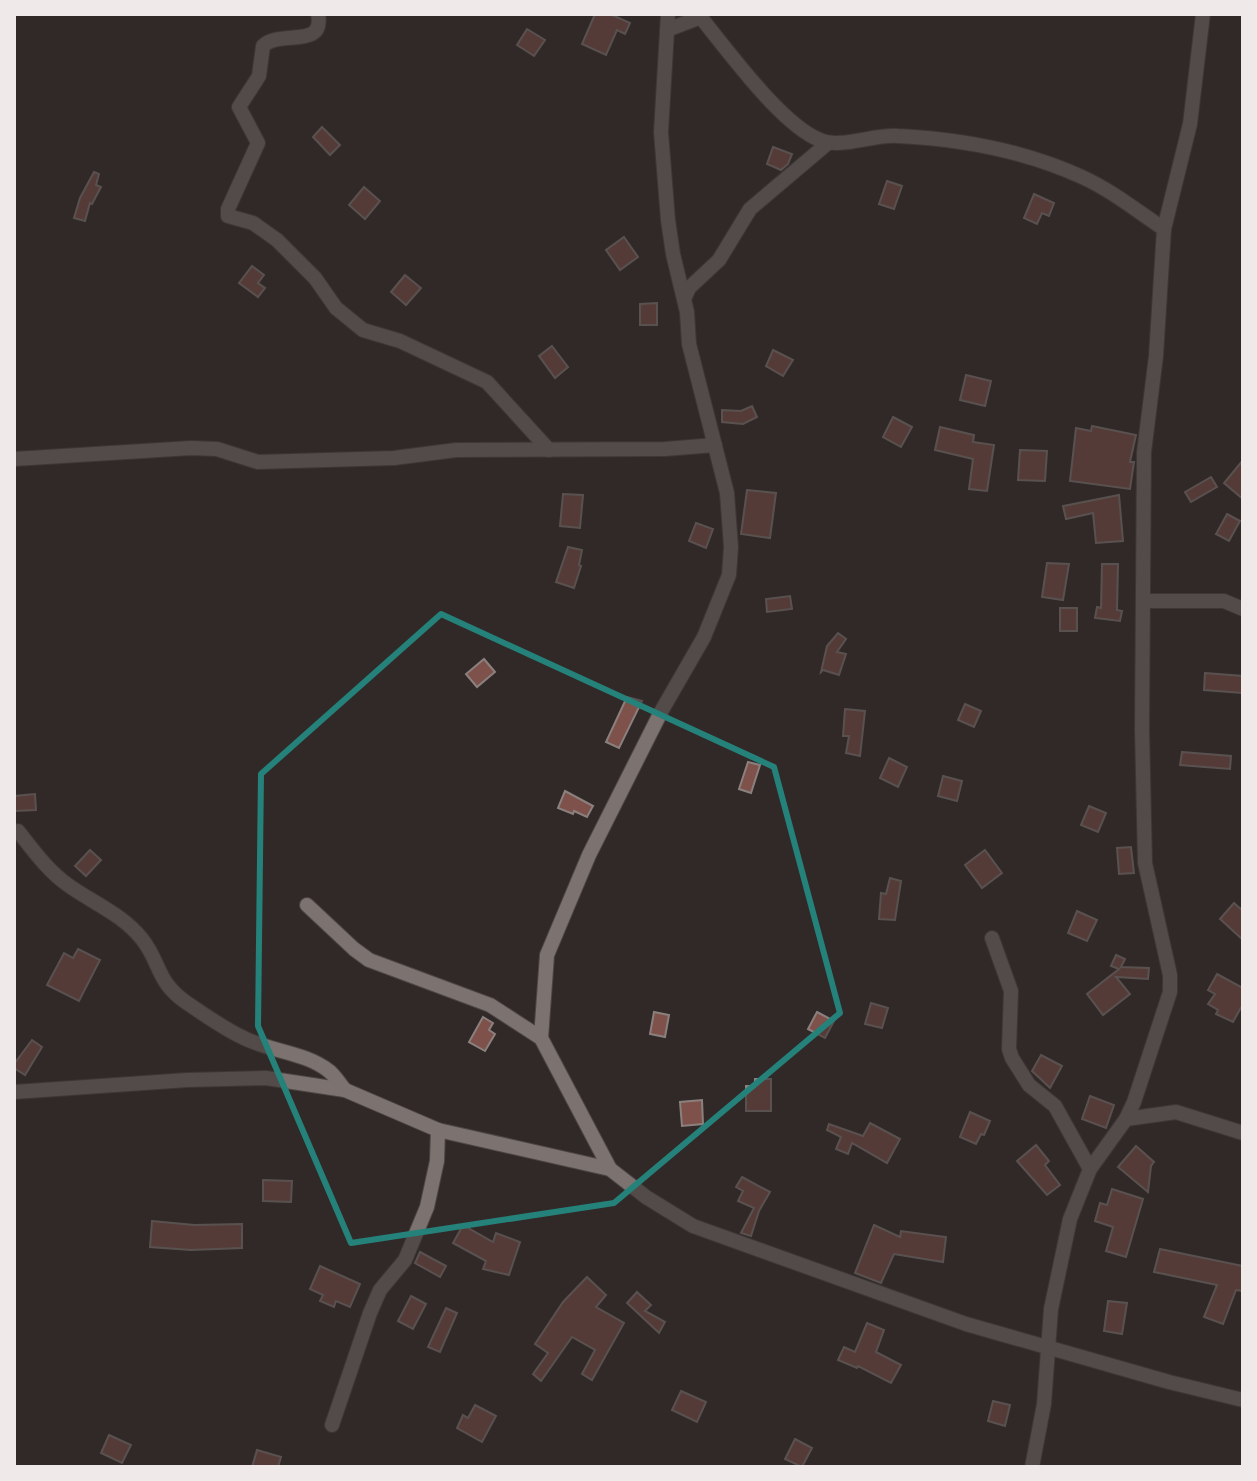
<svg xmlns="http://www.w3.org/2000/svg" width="1257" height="1481" viewBox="0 0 1257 1481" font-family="'Varela Round',sans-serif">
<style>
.building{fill:#7f514b;stroke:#8a817f;stroke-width:2}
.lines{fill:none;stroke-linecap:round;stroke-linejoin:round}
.minor-casing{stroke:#4c4645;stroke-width:16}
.minor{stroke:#7c7371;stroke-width:14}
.marked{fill:none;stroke:#25827a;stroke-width:6;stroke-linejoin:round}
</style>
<rect width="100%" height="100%" fill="#312928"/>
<g class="building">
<path d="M595 14H610L630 23 625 34 617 30 606 55 582 44Z"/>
<path d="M527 29 545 40 534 56 517 45Z"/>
<path d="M322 127 340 145 330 155 313 137Z"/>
<path d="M773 147 792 154 788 164 781 170 767 164Z"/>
<path d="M94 172 99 174 96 185 101 187 92 204 90 203 85 221 74 218 80 198Z"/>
<path d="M887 181 902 186 894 209 879 204Z"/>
<path d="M364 187 380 201 365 219 349 205Z"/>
<path d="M1034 194 1054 203 1049 216 1042 213 1037 224 1024 218Z"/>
<path d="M624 237 638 257 620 270 606 250Z"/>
<path d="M252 266 264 275 258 283 265 288 258 297 239 283Z"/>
<path d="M405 275 421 288 406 305 391 292Z"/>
<path d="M657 303V325H640V304Z"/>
<path d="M552 346 568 367 555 378 539 356Z"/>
<path d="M773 350 793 360 783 376 766 366Z"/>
<path d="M966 375 991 381 985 406 960 400Z"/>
<path d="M752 406 757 417 743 424 722 422V410L741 411Z"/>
<path d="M893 417 912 427 901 447 883 437Z"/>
<path d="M1092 426 1136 435 1130 462H1134L1130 489 1070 481 1076 428 1091 431Z"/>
<path d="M940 427 974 435 973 442 994 445 987 491 969 489 973 459 935 450Z"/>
<path d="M1020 450 1047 451 1045 481 1018 480Z"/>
<path d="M1243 460V499L1224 483Z"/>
<path d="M1211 477 1217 487 1191 502 1185 492Z"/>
<path d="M747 490 776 493 770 538 741 534Z"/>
<path d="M563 494 583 495 580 528 560 526Z"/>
<path d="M1119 495 1123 541 1096 543 1093 513 1066 519 1063 506Z"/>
<path d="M1227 514 1240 521 1229 541 1216 534Z"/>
<path d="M696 523 713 529 706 548 689 541Z"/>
<path d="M568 547 582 550 579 565 581 566 574 588 556 582Z"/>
<path d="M1047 563 1069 564 1063 600 1042 597Z"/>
<path d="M1102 564H1118L1117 610 1122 611 1120 621 1095 618 1097 607 1101 608Z"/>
<path d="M790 596 792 609 767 612 766 599Z"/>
<rect x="1060" y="608" width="17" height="23"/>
<path d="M838 633 846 639 837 652 846 654 839 675 823 670 821 672 827 646Z"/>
<path d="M484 659 495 672 477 687 466 674Z"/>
<path d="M1205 673 1243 676 1242 693 1204 690Z"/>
<path d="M627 697 642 701 619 748 606 742Z"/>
<path d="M965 704 981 711 974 727 958 720Z"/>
<path d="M845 709 865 711 860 756 846 753 849 736H843Z"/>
<path d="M1182 752 1231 756 1230 769 1180 765Z"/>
<path d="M889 758 907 767 898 787 880 778Z"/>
<path d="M748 762 760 765 751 793 739 789Z"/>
<path d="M943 776 962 781 957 801 938 796Z"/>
<path d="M565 791 593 806 587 817 574 811 573 814 558 808Z"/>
<path d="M35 794 36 810 14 811V796Z"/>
<path d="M1089 806 1106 813 1098 832 1081 825Z"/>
<path d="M1131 847 1134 873 1119 874 1117 848Z"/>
<path d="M90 850 101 860 86 876 75 866Z"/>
<path d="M985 850 1002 873 982 888 965 865Z"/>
<path d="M890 878 901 881 895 920 879 919 881 893 886 894Z"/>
<path d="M1234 903 1243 911V940L1220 919Z"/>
<path d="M1077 911 1097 920 1087 941 1068 933Z"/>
<path d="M78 949 100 960 79 1001 47 985 64 953 73 958Z"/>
<path d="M1116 955 1125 959 1121 967 1149 968 1148 979 1116 977 1130 994 1103 1015 1087 994 1119 969 1111 966Z"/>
<path d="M1217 974 1243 988V1004L1233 1022 1216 1014 1218 1010 1208 1004 1215 994 1208 990Z"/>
<path d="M871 1003 888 1008 882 1028 865 1024Z"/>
<path d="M654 1012 669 1015 665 1037 650 1034Z"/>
<path d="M817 1012 834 1021 825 1038 808 1029Z"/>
<path d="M483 1017 493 1023 489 1030 495 1034 485 1051 469 1042Z"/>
<path d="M32 1040 42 1047 25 1075 14 1068V1064Z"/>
<path d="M1041 1055 1062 1066 1050 1088 1032 1071Z"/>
<path d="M755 1079H771V1111H746V1086H755Z"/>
<path d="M1090 1096 1114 1105 1106 1128 1082 1119Z"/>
<path d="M702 1100 703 1124 682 1126 680 1102Z"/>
<path d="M970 1112 990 1121 984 1135 981 1134 976 1144 960 1137Z"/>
<path d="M870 1123 900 1139 887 1163 852 1143 848 1154 836 1149 841 1137 827 1130 829 1124 863 1136Z"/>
<path d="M1036 1145 1049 1161 1045 1165 1060 1185 1047 1195 1017 1161Z"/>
<path d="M1136 1146 1154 1162 1151 1166 1148 1192 1118 1167Z"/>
<path d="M742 1177 770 1192 759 1211 751 1236 741 1233 754 1208 738 1201 743 1191 736 1187Z"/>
<path d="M263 1180 292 1181 291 1202 263 1201Z"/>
<path d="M1112 1189 1143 1199 1126 1257 1106 1251 1113 1227 1095 1221 1100 1203 1107 1205Z"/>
<path d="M152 1221 194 1225 242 1224V1248L191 1250 150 1247Z"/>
<path d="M463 1225 493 1242 496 1233 520 1242 509 1275 483 1269 486 1261 453 1243Z"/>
<path d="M874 1225 900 1237 901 1231 946 1237 943 1262 894 1254 881 1283 855 1273Z"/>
<path d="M1160 1249 1243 1266V1291L1236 1290 1223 1324 1204 1317 1217 1285 1154 1272Z"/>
<path d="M420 1252 446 1266 440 1277 415 1263Z"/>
<path d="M320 1266 360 1284 350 1307 336 1301 334 1307 320 1301 323 1295 310 1289Z"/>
<path d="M587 1277 606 1295 596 1307 624 1323 592 1380 582 1374 595 1350 572 1337 541 1381 533 1374 548 1353 535 1344 563 1302Z"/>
<path d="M637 1292 651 1305 645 1311 665 1322 659 1333 627 1303Z"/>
<path d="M411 1296 426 1304 413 1329 398 1321Z"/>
<path d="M1108 1301 1127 1303 1122 1334 1104 1331Z"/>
<path d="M446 1308 457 1313 440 1352 428 1347Z"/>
<path d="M867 1323 884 1330 876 1352 901 1365 891 1383 858 1366 857 1368 838 1360 844 1347 855 1352Z"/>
<path d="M681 1391 706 1402 697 1422 672 1410Z"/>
<path d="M993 1401 1010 1405 1005 1426 988 1421Z"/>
<path d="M475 1405 496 1416 482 1442 457 1428 463 1415 468 1418Z"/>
<path d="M109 1435 131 1445 122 1463 101 1453Z"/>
<path d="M795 1439 812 1448 802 1467 785 1459Z"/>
<path d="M257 1450 281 1457 278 1467H252Z"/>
</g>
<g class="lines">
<g class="minor-casing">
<g id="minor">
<path d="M318 14C325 50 280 29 263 46L259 76 239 107 258 143 228 209V216L253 223 277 240 315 278 336 308 363 330 400 341 487 382 549 450"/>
<path d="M698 14C726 48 781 125 820 140 841 149 874 134 898 136 960 139 1025 151 1082 177 1111 190 1137 211 1164 229L1156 356 1144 452 1142 729 1145 863 1170 975V992L1134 1102 1126 1119 1090 1169 1070 1219 1051 1309 1044 1404 1032 1467"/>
<path d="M667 30 701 17"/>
<path d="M1164 229 1190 124 1203 14"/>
<path d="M684 299 689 288 719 260 750 209 828 143"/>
<path d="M14 459 191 448 217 449 258 462 394 458 456 450 665 449 715 445"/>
<path d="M1144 601H1224L1243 609"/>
<path d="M18 831C33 850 48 871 68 885 93 903 122 914 142 939 161 963 156 982 187 1003 205 1015 224 1029 244 1038 271 1052 305 1052 329 1071 335 1076 340 1084 345 1090"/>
<path d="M307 905 354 949 369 960 490 1005 541 1038"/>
<path d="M992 938 1011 991 1009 1049 1012 1058 1029 1085 1055 1106 1090 1169"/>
<path d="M14 1092 187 1080 266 1078 345 1090 438 1130 610 1169 646 1197 693 1226 966 1324 1169 1382 1243 1400"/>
<path d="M1126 1119 1176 1112 1243 1133"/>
<path d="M610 1169 541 1038 547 955 589 855 662 710 704 637 729 575 731 547 727 493 689 344 687 312 673 254 668 220 661 132 668 14"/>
<path d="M332 1425 370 1313 380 1290 405 1260 427 1207 437 1161 438 1130"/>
</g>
</g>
<use href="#minor" class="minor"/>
</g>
<path d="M0 0H1257V1481H0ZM441 614 774 767 840 1013 614 1203 351 1243 258 1026 261 774Z" fill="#312928" fill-opacity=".55" fill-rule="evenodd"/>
<path class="marked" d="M441 614 774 767 840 1013 614 1203 351 1243 258 1026 261 774Z"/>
<rect width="1257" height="1481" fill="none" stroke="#efeae9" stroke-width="32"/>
</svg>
